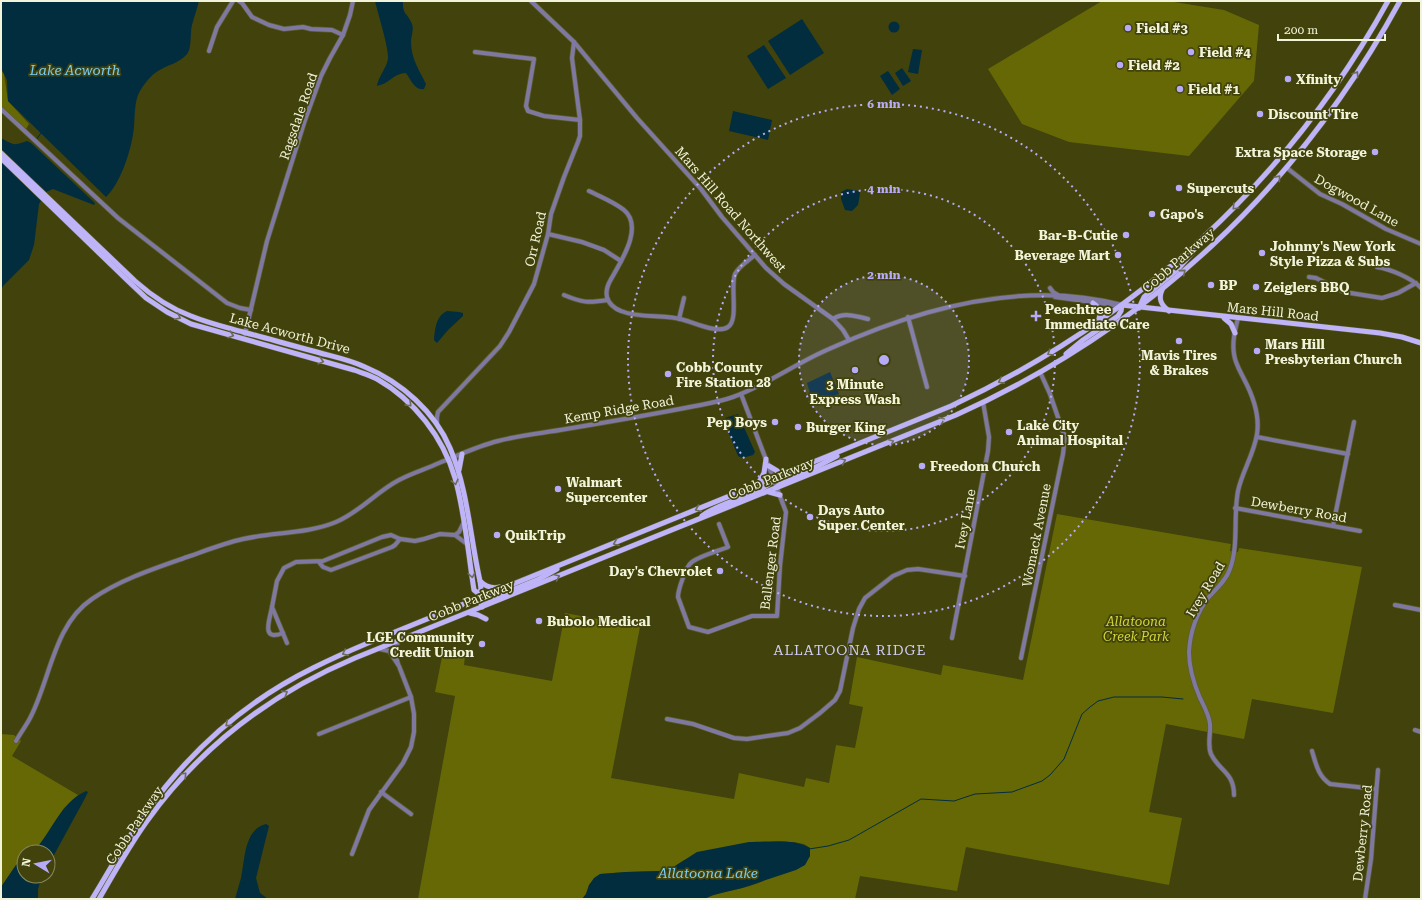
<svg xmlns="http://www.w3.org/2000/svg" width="1422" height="900" viewBox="0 0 1422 900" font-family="'Roboto Serif',serif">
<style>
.green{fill:#666806}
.water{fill:#012d3f}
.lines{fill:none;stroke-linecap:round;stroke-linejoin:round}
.stream{stroke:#012d3f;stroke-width:1}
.minor-casing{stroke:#5d5e2d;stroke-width:5.5}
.major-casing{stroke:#5d5e2d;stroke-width:6}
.minor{stroke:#7f79a2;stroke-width:4}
.major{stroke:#beb4f7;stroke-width:5}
.oneway{stroke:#6d6a5e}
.ring{fill:none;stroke:#b7abf8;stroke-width:2;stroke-dasharray:2 4}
.poi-dot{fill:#b7abf8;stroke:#41420c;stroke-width:1.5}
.labels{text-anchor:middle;stroke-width:3.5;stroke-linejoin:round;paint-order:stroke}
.poi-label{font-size:13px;font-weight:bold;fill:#f2f4d9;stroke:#41420c;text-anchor:start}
.street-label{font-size:13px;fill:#f2f4d9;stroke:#41420c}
.park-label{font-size:13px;font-style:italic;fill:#d3d63a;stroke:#41420c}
.water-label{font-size:14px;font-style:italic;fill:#78cdf6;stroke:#41420c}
.neighbourhood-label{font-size:14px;letter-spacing:1px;fill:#d1ccf7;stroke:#41420c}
.centre{fill:#b7abf8;stroke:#41420c;stroke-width:2}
.ring-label{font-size:12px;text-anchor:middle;font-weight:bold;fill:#b7abf8;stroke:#41420c;stroke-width:3.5;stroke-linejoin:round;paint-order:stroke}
</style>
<rect width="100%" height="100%" fill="#41420c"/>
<g class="green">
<path d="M1102 1H1168L1224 10 1259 25 1254 81 1189 156 1069 142 1022 124 988 69Z"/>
<path d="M1 70 4 74 8 101 29 124 26 129 1 107Z"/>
<path d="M1057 514 1231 544 1230 551 1238 552 1239 548 1362 567 1333 713 1252 699 1244 739 1166 724 1149 812 1182 818 1169 885 966 847 957 891 860 876 855 899H704C724 890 747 890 767 879 782 871 796 858 810 848L804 844 793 842 684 860 672 868 659 871 626 872 600 874 589 885 586 894 582 899H418L455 696 435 692 443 652 465 656 464 665 552 681 565 613 640 627 611 778 734 799 739 773 804 787 806 778 829 783 836 745 855 748 863 707 849 704 857 657 941 675 943 665 1023 680Z"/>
<path d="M1 734 14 735 21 741 12 756 78 795 64 808 41 844 33 852H24V859L16 865 1 887Z"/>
</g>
<g class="water">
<path d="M1 1H199C197 9 194 17 192 25 190 32 192 49 187 54 180 63 167 65 158 71 151 75 144 84 140 91 134 101 135 116 134 127 132 148 121 183 106 197L8 101 7 80 1 68Z"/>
<path d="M375 1H403C402 15 408 13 412 24 414 30 411 36 411 42 411 58 419 70 426 84L424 89C415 91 411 80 406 73 394 73 389 84 377 86 378 77 386 69 388 59 389 48 378 14 375 1Z"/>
<path d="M802 19 824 53 790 75 768 41Z"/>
<circle cx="894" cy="27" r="5.5"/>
<path d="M764 45 786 78 768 89 747 56Z"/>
<path d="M913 49 922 50 918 74 908 72Z"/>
<path d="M902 68 911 81 903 86 895 73Z"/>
<path d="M888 71 900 89 892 95 880 76Z"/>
<path d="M733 111 772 120 768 140 729 131Z"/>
<path d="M1 138C14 145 13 146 27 141L31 143 95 203 94 205 53 189 46 192 39 204 34 245 29 260 3 286 1 291Z"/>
<path d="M847 189 859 191 860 193 858 205 852 211 845 210 841 199V192Z"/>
<path d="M447 311 459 312 463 313V316L448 330 437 343 434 340C435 329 436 316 447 311Z"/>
<path d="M830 372 839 394 813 402 807 383Z"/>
<path d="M738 414 755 452 753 455 742 458 738 456 726 426 725 418Z"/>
<path d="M86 791 88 792 84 800 48 866V852H33C52 832 60 803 86 791Z"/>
<path d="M266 824 269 826 256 878 260 893 268 899H235C237 892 239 885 241 878 245 860 244 829 266 824Z"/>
<path d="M749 842C767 842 795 838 810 848V856L805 865 796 870 742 888 713 895 704 899H582L586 894 589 885 594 878 600 874 626 872 659 871 672 868 697 852Z"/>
<path d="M24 859V876H42L38 889V899H1V887L16 865Z"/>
</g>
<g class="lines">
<g class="stream">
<path d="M36 140 41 133"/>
<path d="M809 849 828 846 849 840 921 799 954 801 975 794 1012 792 1042 781 1050 775 1064 759 1082 714 1090 707 1098 701 1114 697H1162L1183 699"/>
</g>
<g class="minor-casing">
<g id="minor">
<path d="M239 1 242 3 252 17 269 25 284 29 303 27 311 29 332 30 343 35"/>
<path d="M531 1 574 42 637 118 701 189 722 217 766 268 784 284 833 319 843 330 849 340"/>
<path d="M209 51 217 27 233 1"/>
<path d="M475 52 534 59 526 106 528 111 544 116 580 120"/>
<path d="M1 109 118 218 227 303 240 308 251 310"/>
<path d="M1287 168 1320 194 1342 204 1386 229 1421 244"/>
<path d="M589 191C601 197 614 202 624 210 643 226 623 258 614 274 610 281 605 288 607 297 608 303 615 309 621 311 641 319 664 314 684 320 695 323 718 334 728 327 739 320 730 286 735 274 739 266 748 261 755 255"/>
<path d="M548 234 582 242 604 250 621 261"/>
<path d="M1377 267C1390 269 1412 278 1421 288"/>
<path d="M1309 277 1316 278 1344 292 1382 298 1398 293 1416 283"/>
<path d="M1050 288 1053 292 1058 295"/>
<path d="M564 295C583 303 588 303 608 300"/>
<path d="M1055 297 1114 305"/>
<path d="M908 317 927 387"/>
<path d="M679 319 684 298"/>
<path d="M833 319C844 312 856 316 868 319"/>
<path d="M245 334 267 241 305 120 321 76 330 58 343 35 350 15 353 1"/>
<path d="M437 424V417L438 412 500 346 509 332 534 284 548 234 551 214 564 177 578 142 580 136V120L572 58 574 42"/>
<path d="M1257 437 1348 454"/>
<path d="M1235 508 1360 531"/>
<path d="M719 524 728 547C718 551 700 556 692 562 686 566 678 590 678 597L689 627 708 632 752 616H777L780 566 786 512 741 394"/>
<path d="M1333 526 1354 422"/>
<path d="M455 535 459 532 463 524"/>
<path d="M319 562 323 567 331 570 392 547 395 545 400 539"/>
<path d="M1395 605 1421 610"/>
<path d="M272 607C270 619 260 642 283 633"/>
<path d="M952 638 988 451 989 437 983 402"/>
<path d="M287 643 272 607 277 581 284 568 296 562 323 561 382 537 391 535 400 539 415 541 424 539 440 534 455 535 467 544"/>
<path d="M1021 658 1063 454 1065 436 1063 432 1050 394 1040 372"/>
<path d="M398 664 394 649 399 641"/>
<path d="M667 719 693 724 734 738 747 739 788 733 800 728 820 713 835 700 840 691 853 628 859 609 865 598 893 576 907 570 918 569 965 576"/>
<path d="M1415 730 1421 732"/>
<path d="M319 734 411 697"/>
<path d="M16 741C20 734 25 727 29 720 50 682 53 625 92 599 121 579 156 568 190 556 207 550 225 543 243 539 274 532 307 534 336 522 360 512 376 492 399 480 412 473 426 469 439 463 459 455 478 446 498 441 520 435 544 433 566 429 608 422 649 415 690 407 705 404 719 402 733 397 767 385 796 363 829 349 919 308 1023 279 1122 305"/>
<path d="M1312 751C1316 764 1318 776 1330 784L1376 789"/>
<path d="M381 792 411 814"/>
<path d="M1234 795C1234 772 1219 771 1211 754 1207 744 1211 734 1210 724 1209 715 1204 706 1200 698 1194 684 1189 668 1189 652 1190 633 1197 613 1208 598 1216 589 1226 581 1230 569 1239 544 1233 517 1238 491 1242 472 1254 454 1257 434 1260 415 1253 396 1244 379 1240 371 1235 363 1234 354 1232 342 1235 330 1238 318"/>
<path d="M352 854 369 810 403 763 411 747 414 732V714L411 697 399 666 389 651 380 649"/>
<path d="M1365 899 1371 859 1378 770"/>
</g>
</g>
<g class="major-casing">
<g id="major">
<path d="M1 153 135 281C152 296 169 308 191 316 208 323 225 327 243 332 266 338 290 345 313 351 330 356 348 359 365 367 401 382 435 412 450 448 468 490 470 537 480 581L481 589 479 594 482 607"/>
<path d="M1 158 127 280 146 298 167 312 191 324 354 370C362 373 370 375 377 379 414 400 443 437 455 478 465 513 468 553 474 590L479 594"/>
<path d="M1162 290C1158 299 1161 305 1169 311"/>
<path d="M1093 303C1101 308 1101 314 1098 322"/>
<path d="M1122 305 1380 333 1402 337 1421 343"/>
<path d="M1139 308 1144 297 1177 270 1199 245"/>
<path d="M1224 318 1231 324 1235 333"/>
<path d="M1066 354 1083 340 1118 316 1121 311 1122 305"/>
<path d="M769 466 779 472 786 473"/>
<path d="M459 470 462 454"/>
<path d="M757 486 764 473 766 459"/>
<path d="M777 487 785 480 818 466 837 456"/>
<path d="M769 492 780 495"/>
<path d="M702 516C720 501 760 496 773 480"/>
<path d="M480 581C486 587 492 589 500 587"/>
<path d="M481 603 539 579 557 569"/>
<path d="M470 613 478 615 486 619"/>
<path d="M92 899C110 870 126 839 147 811 190 751 246 701 313 668 331 659 349 651 368 643L951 406C1137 319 1289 181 1388 1"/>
<path d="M99 899C114 873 129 846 147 821 200 747 272 693 355 658L956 415C1149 328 1299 187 1400 1"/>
</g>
</g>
<use href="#minor" class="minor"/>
<use href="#major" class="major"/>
</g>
<defs><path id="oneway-chevron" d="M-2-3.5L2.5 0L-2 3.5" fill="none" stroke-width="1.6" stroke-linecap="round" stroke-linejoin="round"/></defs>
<g class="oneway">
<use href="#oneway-chevron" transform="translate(1356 74) rotate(-56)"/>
<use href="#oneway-chevron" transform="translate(1278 178) rotate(-49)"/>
<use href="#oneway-chevron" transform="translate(1235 207) rotate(134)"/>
<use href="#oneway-chevron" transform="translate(1183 272) rotate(-41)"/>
<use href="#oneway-chevron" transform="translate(178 317) rotate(26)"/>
<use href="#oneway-chevron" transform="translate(231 335) rotate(17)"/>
<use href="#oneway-chevron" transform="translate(1050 353) rotate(149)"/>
<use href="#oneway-chevron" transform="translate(321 361) rotate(15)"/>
<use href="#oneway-chevron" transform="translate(1001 381) rotate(152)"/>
<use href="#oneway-chevron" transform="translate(409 404) rotate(45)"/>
<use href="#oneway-chevron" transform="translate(942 420) rotate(-23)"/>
<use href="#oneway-chevron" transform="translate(891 442) rotate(-22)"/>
<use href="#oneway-chevron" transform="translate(843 461) rotate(-22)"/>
<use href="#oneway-chevron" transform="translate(455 482) rotate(76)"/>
<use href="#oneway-chevron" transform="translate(698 509) rotate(158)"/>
<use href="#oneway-chevron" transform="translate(616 543) rotate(159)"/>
<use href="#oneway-chevron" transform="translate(472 575) rotate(81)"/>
<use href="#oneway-chevron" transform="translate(557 577) rotate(-22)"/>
<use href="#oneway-chevron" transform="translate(345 653) rotate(156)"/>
<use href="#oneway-chevron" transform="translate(285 693) rotate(-32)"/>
<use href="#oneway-chevron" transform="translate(228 724) rotate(140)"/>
<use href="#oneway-chevron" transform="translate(184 775) rotate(-47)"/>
</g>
<circle cx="884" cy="360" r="85" fill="#b7abf8" fill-opacity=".12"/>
<g class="ring">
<circle cx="884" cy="360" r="85"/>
<circle cx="884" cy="360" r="171"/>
<circle cx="884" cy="360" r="256"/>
</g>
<g class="poi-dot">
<circle cx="1128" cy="28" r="4"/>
<circle cx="1191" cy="52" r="4"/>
<circle cx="1120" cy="65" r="4"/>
<circle cx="1288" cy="79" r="4"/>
<circle cx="1180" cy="89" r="4"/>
<circle cx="1260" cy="114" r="4"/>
<circle cx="1375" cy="152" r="4"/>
<circle cx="1179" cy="188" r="4"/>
<circle cx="1152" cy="214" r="4"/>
<circle cx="1126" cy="235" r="4"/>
<circle cx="1262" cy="253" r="4"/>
<circle cx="1118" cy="255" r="4"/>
<circle cx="1211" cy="285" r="4"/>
<circle cx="1256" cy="287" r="4"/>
<path d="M1034 310h4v4h4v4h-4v4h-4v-4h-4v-4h4z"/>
<circle cx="1179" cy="341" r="4"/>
<circle cx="1257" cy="351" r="4"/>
<circle cx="855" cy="370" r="4"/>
<circle cx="668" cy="374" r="4"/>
<circle cx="775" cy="422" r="4"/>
<circle cx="798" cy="427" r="4"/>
<circle cx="1009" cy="432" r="4"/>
<circle cx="922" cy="466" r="4"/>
<circle cx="558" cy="489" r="4"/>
<circle cx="810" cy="517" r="4"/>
<circle cx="497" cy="535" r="4"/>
<circle cx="720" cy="571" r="4"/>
<circle cx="539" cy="621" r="4"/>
<circle cx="482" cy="644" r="4"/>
</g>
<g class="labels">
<g class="poi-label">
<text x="1136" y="33">Field #3</text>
<text x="1199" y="57">Field #4</text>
<text x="1128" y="70">Field #2</text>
<text x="1296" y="84">Xfinity</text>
<text x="1188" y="94">Field #1</text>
<text x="1268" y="119">Discount Tire</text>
<text x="1367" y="157" text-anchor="end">Extra Space Storage</text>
<text x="1187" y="193">Supercuts</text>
<text x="1160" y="219">Gapo's</text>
<text x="1118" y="240" text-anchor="end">Bar-B-Cutie</text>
<text x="1270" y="251">Johnny's New York<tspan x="1270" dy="15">Style Pizza &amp; Subs</tspan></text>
<text x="1110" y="260" text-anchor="end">Beverage Mart</text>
<text x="1219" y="290">BP</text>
<text x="1264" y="292">Zeiglers BBQ</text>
<text x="1045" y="314">Peachtree<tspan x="1045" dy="15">Immediate Care</tspan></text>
<text x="1265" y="349">Mars Hill<tspan x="1265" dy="15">Presbyterian Church</tspan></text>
<text x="1179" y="360" text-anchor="middle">Mavis Tires<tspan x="1179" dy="15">&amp; Brakes</tspan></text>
<text x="676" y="372">Cobb County<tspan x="676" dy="15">Fire Station 28</tspan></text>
<text x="855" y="389" text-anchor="middle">3 Minute<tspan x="855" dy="15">Express Wash</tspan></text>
<text x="767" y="427" text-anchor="end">Pep Boys</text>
<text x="1017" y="430">Lake City<tspan x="1017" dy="15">Animal Hospital</tspan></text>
<text x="806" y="432">Burger King</text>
<text x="930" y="471">Freedom Church</text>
<text x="566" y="487">Walmart<tspan x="566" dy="15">Supercenter</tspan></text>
<text x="818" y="515">Days Auto<tspan x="818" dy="15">Super Center</tspan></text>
<text x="505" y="540">QuikTrip</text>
<text x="712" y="576" text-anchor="end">Day's Chevrolet</text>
<text x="547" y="626">Bubolo Medical</text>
<text x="474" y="642" text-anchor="end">LGE Community<tspan x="474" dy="15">Credit Union</tspan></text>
</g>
<g class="street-label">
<text transform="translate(298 116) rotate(-71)" y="5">Ragsdale Road</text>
<text transform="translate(1357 200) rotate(29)" y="5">Dogwood Lane</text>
<text transform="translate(731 209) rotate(49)" y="5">Mars Hill Road Northwest</text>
<text transform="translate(535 239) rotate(-77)" y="5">Orr Road</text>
<text transform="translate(1178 260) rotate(-41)" y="5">Cobb Parkway</text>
<text transform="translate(1273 311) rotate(6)" y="5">Mars Hill Road</text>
<text transform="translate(290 333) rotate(15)" y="5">Lake Acworth Drive</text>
<text transform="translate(619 409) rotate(-10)" y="5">Kemp Ridge Road</text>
<text transform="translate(771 478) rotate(-22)" y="5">Cobb Parkway</text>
<text transform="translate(1299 509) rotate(10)" y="5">Dewberry Road</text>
<text transform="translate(965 519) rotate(-79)" y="5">Ivey Lane</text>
<text transform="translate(1036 535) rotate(-79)" y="5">Womack Avenue</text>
<text transform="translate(770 563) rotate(-83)" y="5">Ballenger Road</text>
<text transform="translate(1205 589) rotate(-59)" y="5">Ivey Road</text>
<text transform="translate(471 600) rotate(-22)" y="5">Cobb Parkway</text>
<text transform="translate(134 825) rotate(-56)" y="5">Cobb Parkway</text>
<text transform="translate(1362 833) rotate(-84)" y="5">Dewberry Road</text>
</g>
<g class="park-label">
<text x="1136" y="626">Allatoona<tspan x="1136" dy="15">Creek Park</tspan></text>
</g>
<g class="water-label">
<text x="75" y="75">Lake Acworth</text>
<text x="708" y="878">Allatoona Lake</text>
</g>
<g class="neighbourhood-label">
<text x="850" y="655">ALLATOONA RIDGE</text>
</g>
</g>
<circle cx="884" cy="360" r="6" class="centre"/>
<g class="ring-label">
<text x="884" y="108">6 min</text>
<text x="884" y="193">4 min</text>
<text x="884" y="279">2 min</text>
</g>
<rect width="1422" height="900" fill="none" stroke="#f2f4d9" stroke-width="4"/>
<g transform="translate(36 864) rotate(280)"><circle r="19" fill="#41420c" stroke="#88895e"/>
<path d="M0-3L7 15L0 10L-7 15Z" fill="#b7abf8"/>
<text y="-6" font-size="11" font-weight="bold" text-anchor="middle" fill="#f2f4d9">N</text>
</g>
<path d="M1278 34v6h107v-6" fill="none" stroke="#f2f4d9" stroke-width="2"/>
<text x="1284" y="34" font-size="12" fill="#f2f4d9" stroke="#41420c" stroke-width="3" paint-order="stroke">200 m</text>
</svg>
